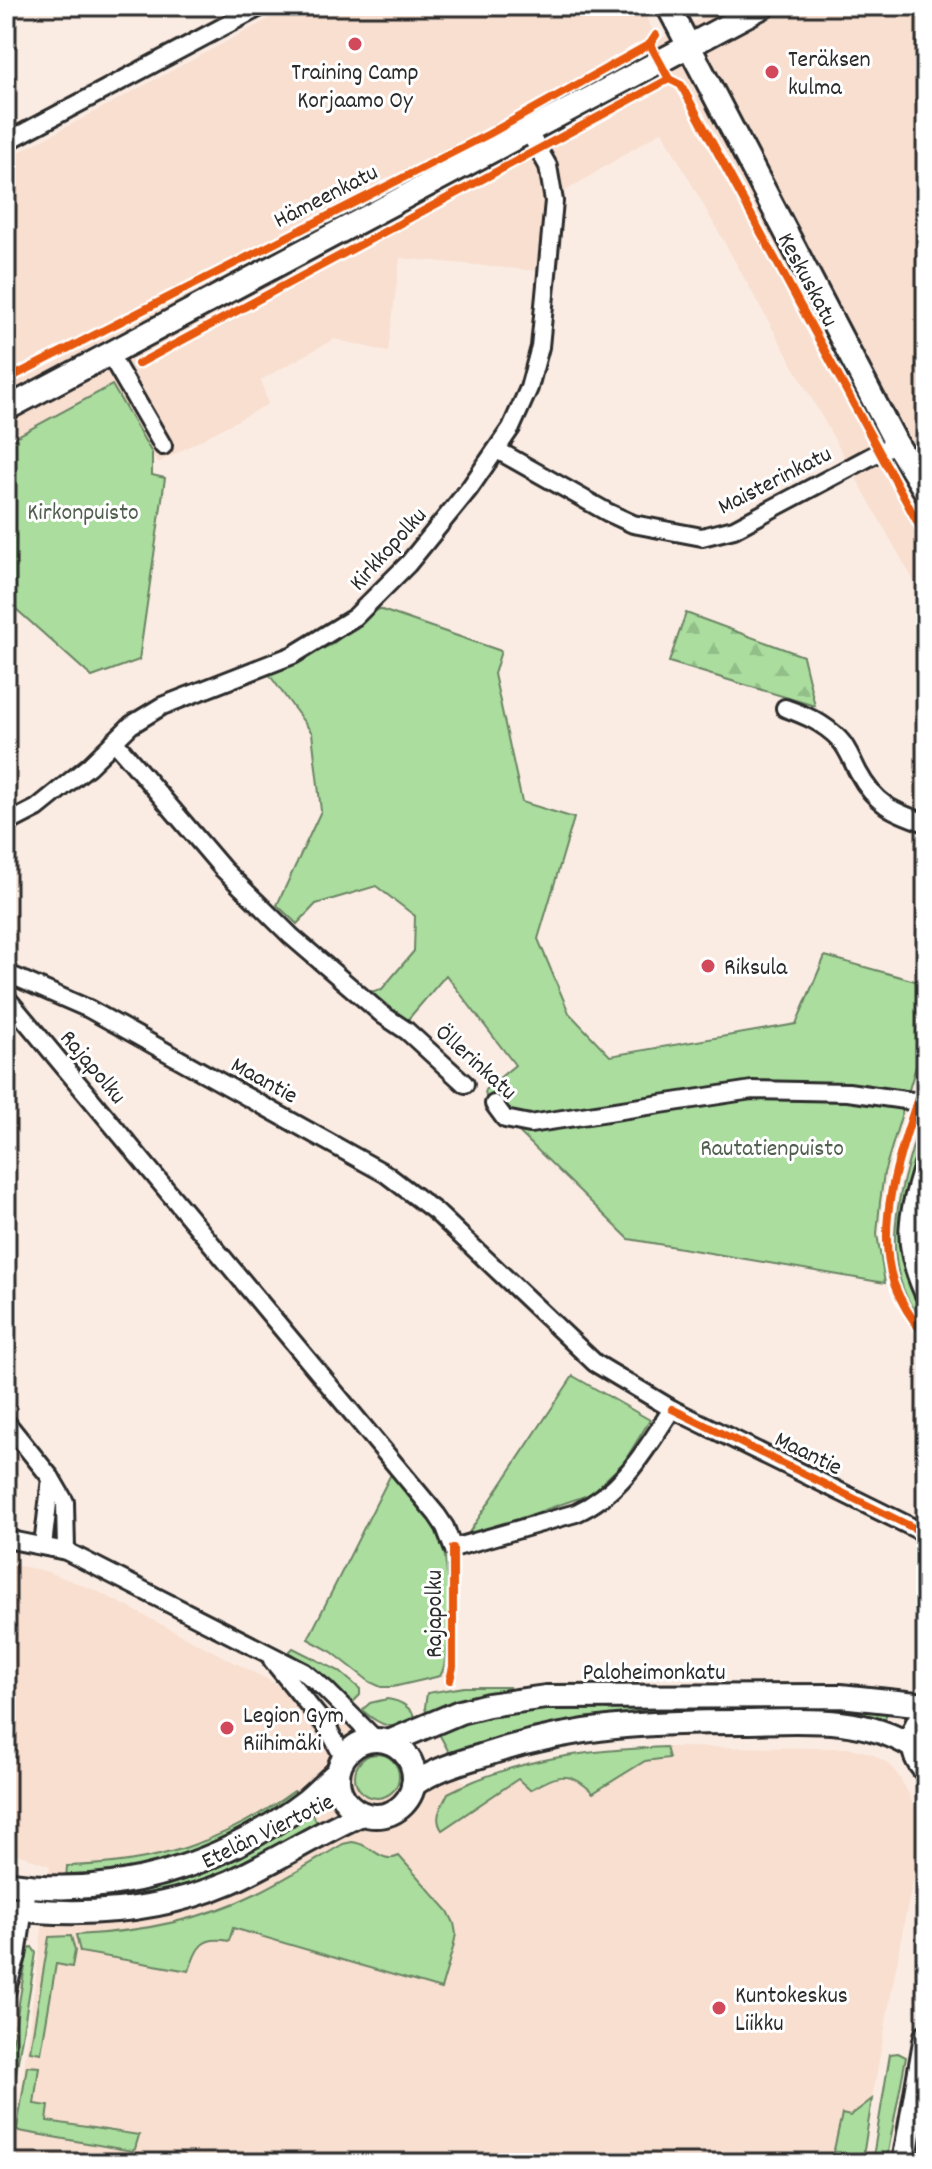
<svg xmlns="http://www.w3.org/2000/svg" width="932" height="2169" viewBox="0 0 932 2169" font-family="Dekko,sans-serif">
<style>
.built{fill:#f8dfd0}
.green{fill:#aadd9e;stroke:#6a8464;stroke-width:2}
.forest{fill:url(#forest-firs);stroke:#6a8464;stroke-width:2}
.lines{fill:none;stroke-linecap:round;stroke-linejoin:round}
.street-casing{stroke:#2b2b2b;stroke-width:22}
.secondary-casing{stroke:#2b2b2b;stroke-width:28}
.street{stroke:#fff;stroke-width:16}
.secondary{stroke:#fff;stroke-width:22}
.cycleway-casing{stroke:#fff;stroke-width:13}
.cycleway{stroke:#e8590c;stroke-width:8}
.poi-dot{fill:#d1495b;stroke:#fff;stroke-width:3}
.labels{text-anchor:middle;stroke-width:6;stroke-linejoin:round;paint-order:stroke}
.poi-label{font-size:24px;fill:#2b2b2b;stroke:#fff;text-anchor:start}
.street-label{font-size:24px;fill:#2b2b2b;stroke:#fff}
.park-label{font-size:24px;fill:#51604e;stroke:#fff}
</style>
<defs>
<pattern id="forest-firs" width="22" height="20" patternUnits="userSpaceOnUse" patternTransform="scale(2)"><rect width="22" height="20" fill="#aadd9e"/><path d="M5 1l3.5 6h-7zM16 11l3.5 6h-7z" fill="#92be88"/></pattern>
</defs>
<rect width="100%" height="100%" fill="#fbece3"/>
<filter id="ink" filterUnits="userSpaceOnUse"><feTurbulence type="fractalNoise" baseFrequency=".0125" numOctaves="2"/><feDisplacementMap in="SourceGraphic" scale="16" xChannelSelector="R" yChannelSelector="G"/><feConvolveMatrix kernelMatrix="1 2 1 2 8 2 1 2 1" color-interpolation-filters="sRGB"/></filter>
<g filter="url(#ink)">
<g class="built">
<path d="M293 6H640L658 40 724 6H926V603L662 131 545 204 538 271 400 258 388 352 334 339 261 380 268 404 158 463 112 385 6 442V159Z"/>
<path d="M6 1563 45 1571 95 1590 475 1787 666 1747 851 1748 870 1753 888 1763 898 1775 908 1792 918 1818 917 1863 905 1918 872 2099 850 2116 842 2115 831 2163H12L50 1866 6 1850Z"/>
</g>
<g class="green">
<path d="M112 385 152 453V475L165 478 139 660 92 677 6 600V442Z"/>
<path d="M379 609 501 651 494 674 522 802 574 818 538 939 569 1013 610 1056 796 1024 825 956 926 984V1033L884 1173 880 1202 877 1234 885 1283 629 1239 519 1132 495 1119 487 1105 485 1090 515 1065 446 975 404 1024 366 993 382 989 414 951 415 916 376 886 316 904 297 924 277 905 321 811 312 733 268 673 331 645Z"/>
<path d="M922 1115 926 1124C916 1171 893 1214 902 1263 906 1284 926 1305 926 1325 870 1265 903 1183 922 1115Z"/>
<path d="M573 1376 650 1420 624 1462 591 1494 466 1537Z"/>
<path d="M392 1472C407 1491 426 1510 438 1530 450 1550 453 1658 440 1676L393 1687H381L370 1682 332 1652 308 1639Z"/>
<path d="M293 1648 339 1671 360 1689V1695L352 1703 320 1674 289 1652Z"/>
<path d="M464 1687H509L510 1692 427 1717 425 1707 427 1693Z"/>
<path d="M387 1699C403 1701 410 1708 418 1721 394 1731 381 1727 362 1710L370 1703Z"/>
<path d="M793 1704 889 1709 882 1725 644 1715 451 1756 437 1730 519 1706Z"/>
<path d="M666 1747 669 1758 645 1761 593 1793C569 1769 557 1775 530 1790L518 1779 442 1830C433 1817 442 1806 448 1793 516 1758 591 1750 666 1747Z"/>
<circle cx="377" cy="1776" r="22"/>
<path d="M294 1791 299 1797 222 1843 135 1872 66 1879 67 1866C156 1864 222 1843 294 1791Z"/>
<path d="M308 1809 320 1826 244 1867 186 1888 114 1902 113 1896C194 1885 242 1853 308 1809Z"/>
<path d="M352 1842C371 1843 381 1865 399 1856L448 1911 454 1923 456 1934 453 1948 441 1989 233 1928 229 1941C201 1935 197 1948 189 1971L80 1952 76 1935C138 1932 201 1921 257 1893 286 1879 314 1861 343 1844Z"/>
<path d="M71 1936 75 1951 72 1967 56 1964 41 2053 30 2051 49 1937Z"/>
<path d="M32 1947 36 1953 7 2127 6 2083 26 1960 29 1948Z"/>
<path d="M898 2053 906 2057 886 2163H872L890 2054Z"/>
<path d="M27 2066 39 2067 34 2104 49 2106 47 2121 139 2135 135 2149 132 2151 19 2131 17 2129Z"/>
<path d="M872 2099 862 2163H831L842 2114 850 2116Z"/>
</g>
<path class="forest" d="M686 613 803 656 815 706 669 662Z"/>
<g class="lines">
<g class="street-casing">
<g id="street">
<path d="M6 142 262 6"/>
<path d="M109 353 163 446"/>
<path d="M497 450 607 512 633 524 702 537 734 529 896 443"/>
<path d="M785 708C805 715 824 723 839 739 848 748 852 761 858 772 875 804 893 812 926 823"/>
<path d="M114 741 223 869 291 936 383 1015 407 1031 465 1084"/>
<path d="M6 824 37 808 89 766 131 725 162 706 293 655 355 617 408 564 469 489 511 428 529 388 540 347 554 201 548 166 528 131"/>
<path d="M6 973 89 1009 386 1174 436 1212 595 1363 672 1409 926 1534"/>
<path d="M6 997 437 1515 445 1527 453 1548 576 1513C622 1492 645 1451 672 1409"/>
<path d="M494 1104 505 1119 530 1124 752 1090 848 1092 926 1103"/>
<path d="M6 1422 51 1478 65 1502 66 1551"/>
<path d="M6 1539 66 1551 304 1672 325 1689 375 1739"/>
<path d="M43 1546 51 1478"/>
<path d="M272 1660 329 1730 343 1757"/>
<path d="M6 1992 17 1956 27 1887"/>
</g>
</g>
<g class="secondary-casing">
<g id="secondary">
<path d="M668 6 896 443 926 492"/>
<path d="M6 409 764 6"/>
<path d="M926 1165C910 1217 903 1241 926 1292"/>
<path d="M926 1712C909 1729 909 1754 926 1771"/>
<circle cx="376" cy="1778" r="38"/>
<path d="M389 1742 460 1712 488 1705 546 1697 840 1696 926 1705"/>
<path d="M413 1785C434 1770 457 1763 481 1756 573 1725 650 1722 746 1722 803 1721 862 1715 913 1747"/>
<path d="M6 1883C113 1900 221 1866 306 1801 317 1792 327 1781 338 1772"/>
<path d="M6 1908C81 1917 160 1912 230 1882 275 1862 316 1834 362 1814"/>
<path d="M904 2163 926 2036"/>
</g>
</g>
<use href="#street" class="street"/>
<use href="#secondary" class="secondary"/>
<g class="cycleway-casing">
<g id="cycleway">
<path d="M650 44 669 79 681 85 926 538"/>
<path d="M138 364 669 79"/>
<path d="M6 380 489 134 650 44 656 35"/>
<path d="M926 1074C906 1136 872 1219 894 1284 901 1303 913 1321 926 1337"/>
<path d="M672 1409 926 1534"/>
<path d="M450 1680 453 1667V1548"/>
</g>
</g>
<use href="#cycleway" class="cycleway"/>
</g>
</g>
<g class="poi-dot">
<circle cx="355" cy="44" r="8"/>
<circle cx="772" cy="72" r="8"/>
<circle cx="708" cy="966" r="8"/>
<circle cx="227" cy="1728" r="8"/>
<circle cx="719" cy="2008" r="8"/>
</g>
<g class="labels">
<g class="poi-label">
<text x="788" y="66">Teräksen<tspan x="788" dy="28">kulma</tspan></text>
<text x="355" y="79" text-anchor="middle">Training Camp<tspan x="355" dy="28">Korjaamo Oy</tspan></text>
<text x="724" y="974">Riksula</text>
<text x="243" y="1722">Legion Gym<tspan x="243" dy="28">Riihimäki</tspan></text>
<text x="735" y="2002">Kuntokeskus<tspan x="735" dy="28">Liikku</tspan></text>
</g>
<g class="street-label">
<text transform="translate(325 195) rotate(-27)" y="8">Hämeenkatu</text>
<text transform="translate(809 279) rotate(62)" y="8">Keskuskatu</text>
<text transform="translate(774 479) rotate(-27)" y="8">Maisterinkatu</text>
<text transform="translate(387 548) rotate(-48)" y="8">Kirkkopolku</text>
<text transform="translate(477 1061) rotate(42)" y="8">Öllerinkatu</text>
<text transform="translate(94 1066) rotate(50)" y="8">Rajapolku</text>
<text transform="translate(265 1079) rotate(29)" y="8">Maantie</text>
<text transform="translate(809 1452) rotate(26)" y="8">Maantie</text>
<text transform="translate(433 1614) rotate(-90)" y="8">Rajapolku</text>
<text x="654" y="1679">Paloheimonkatu</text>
<text transform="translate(267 1830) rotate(-26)" y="8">Etelän Viertotie</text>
</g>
<g class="park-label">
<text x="83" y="519">Kirkonpuisto</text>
<text x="772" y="1155">Rautatienpuisto</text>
</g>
</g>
<rect width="932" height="2169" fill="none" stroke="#fff" stroke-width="32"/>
<rect x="16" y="16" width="900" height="2137" fill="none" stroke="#2b2b2b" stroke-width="3" filter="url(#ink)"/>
</svg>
